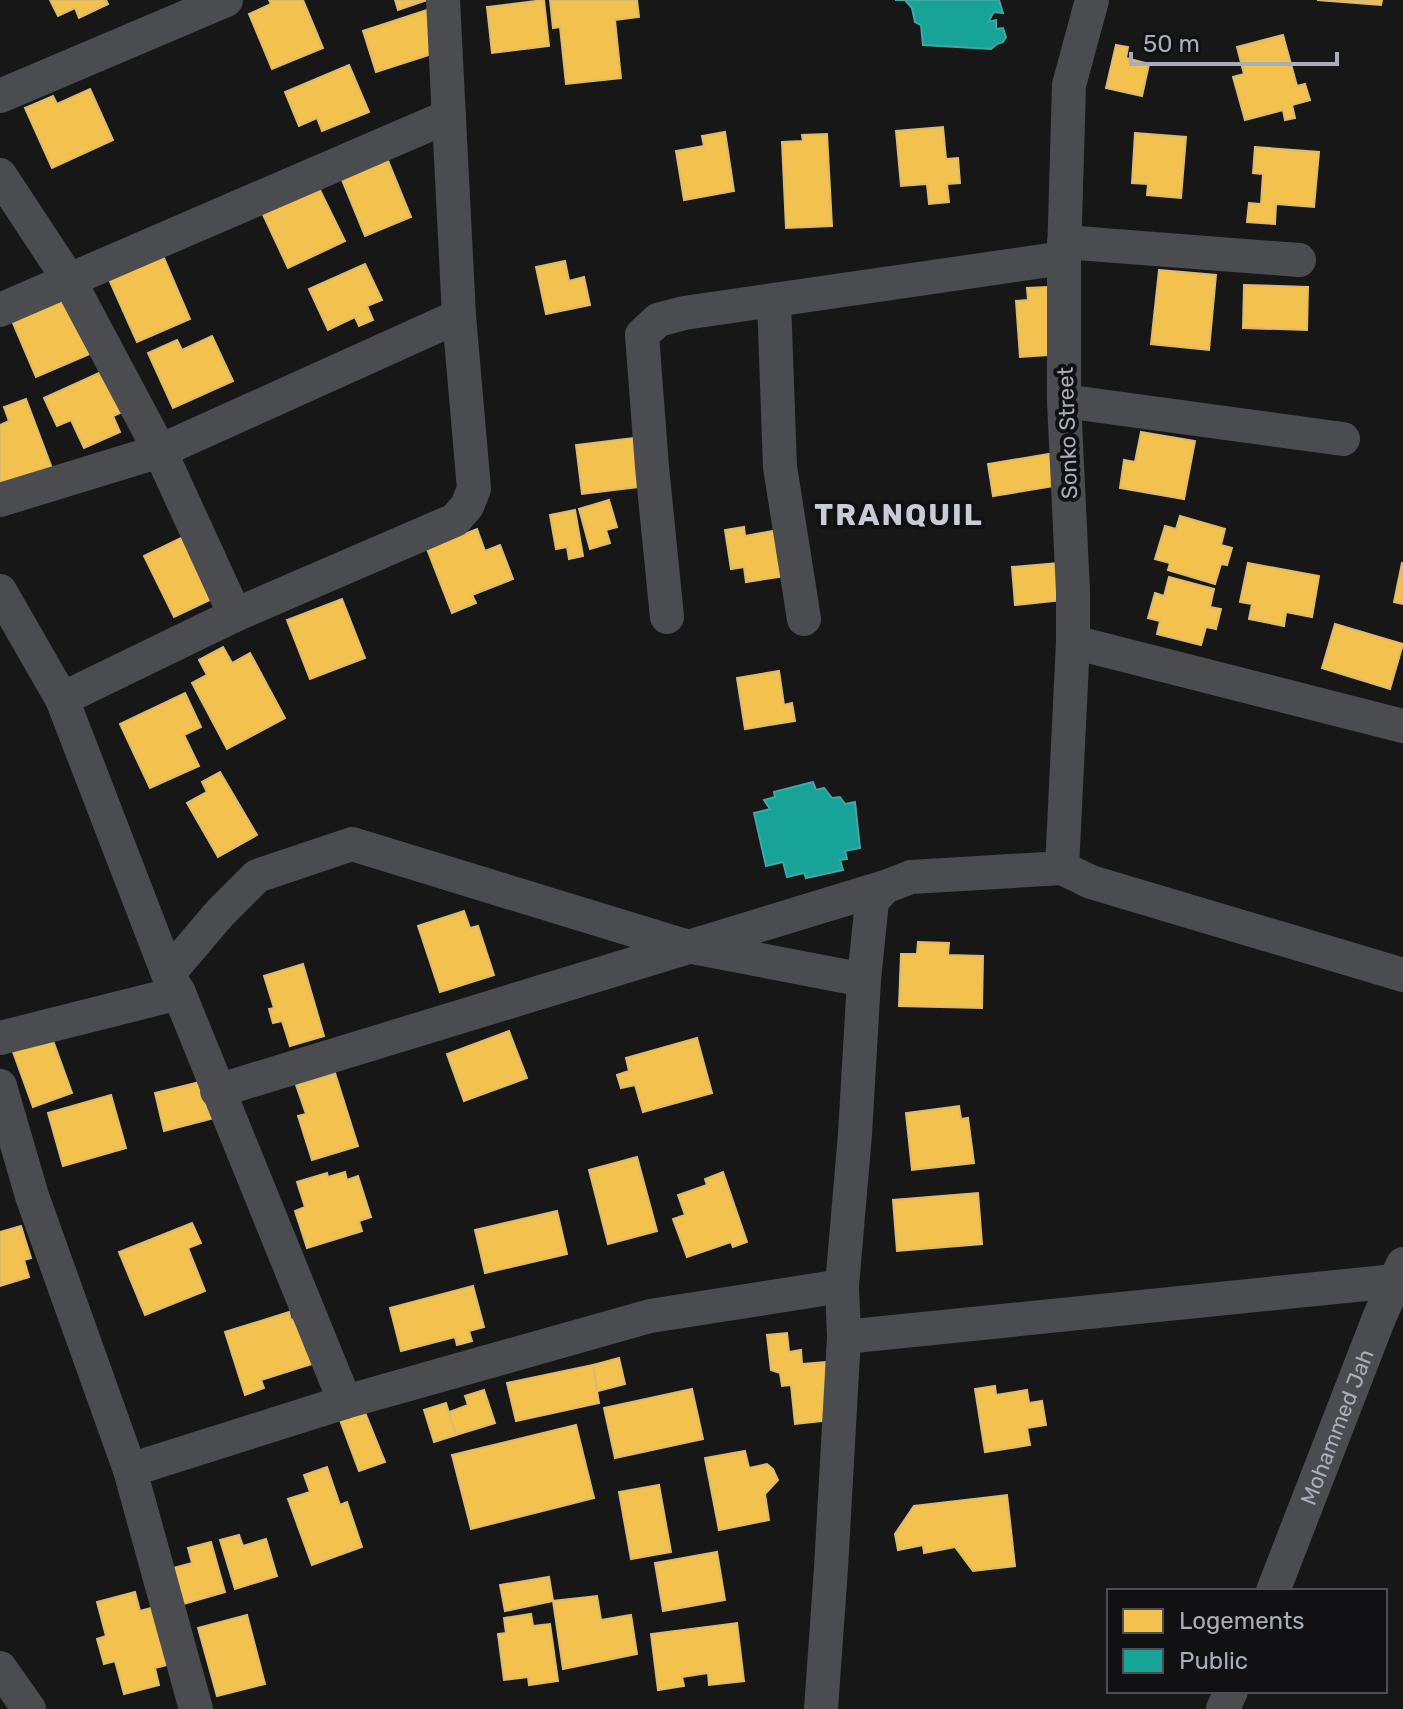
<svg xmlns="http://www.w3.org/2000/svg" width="1403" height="1709" viewBox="0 0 1403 1709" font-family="Rubik,sans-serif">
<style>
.homes{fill:#f2c14e;stroke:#dcbb6e;stroke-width:2}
.public{fill:#17a398;stroke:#42a6a2;stroke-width:2}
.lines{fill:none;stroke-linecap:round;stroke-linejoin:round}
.minor{stroke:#4b4c50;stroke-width:34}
.labels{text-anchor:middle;stroke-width:8;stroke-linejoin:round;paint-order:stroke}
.street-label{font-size:22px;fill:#a8adb8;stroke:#111113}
.district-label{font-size:30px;font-weight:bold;letter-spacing:2px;fill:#c9ccd4;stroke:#111113}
</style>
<rect width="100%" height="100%" fill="#171717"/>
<g class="homes">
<path d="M50 0H106L108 4 79 18 75 8 58 16Z"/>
<path d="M269 0H303L323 48 272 69 249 14 271 4Z"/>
<path d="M395 0H427L398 10Z"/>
<path d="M544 0 549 46 492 53 487 7Z"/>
<path d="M550 0H637L639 17 615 20 621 78 566 84 560 27 553 28Z"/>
<path d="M1317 0H1382L1381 5Z"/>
<path d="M430 9 444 50 376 72 363 31Z"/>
<path d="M1283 35 1297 86 1305 84 1310 100 1292 105 1295 118 1285 120 1283 110 1245 120 1233 77 1244 74 1237 47Z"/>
<path d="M1116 45 1128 47 1126 58 1149 64 1142 96 1106 88Z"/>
<path d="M349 65 369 112 322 131 317 118 299 126 285 92Z"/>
<path d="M90 89 113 140 52 168 25 108 53 96 57 104Z"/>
<path d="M943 127 946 159 958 158 960 183 947 184 949 202 929 204 927 184 901 186 896 131Z"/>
<path d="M725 132 734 191 684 200 676 151 704 146 702 136Z"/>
<path d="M1135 133 1186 137 1181 198 1147 195 1148 184 1132 183Z"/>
<path d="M827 134 832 226 786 228 782 142 803 141 802 135Z"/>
<path d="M1255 147 1319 152 1314 207 1276 204 1275 224 1247 222 1249 203 1261 204 1263 174 1253 173Z"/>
<path d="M384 151 411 217 365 236 338 170Z"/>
<path d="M315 180 345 241 288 268 259 206Z"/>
<path d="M161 251 190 319 137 342 107 275Z"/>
<path d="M565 261 569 281 584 277 590 305 546 314 536 267Z"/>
<path d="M365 264 382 300 367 306 373 320 359 326 355 317 328 330 309 289Z"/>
<path d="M1159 270 1216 275 1209 350 1151 344Z"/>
<path d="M1244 285 1308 287 1307 330 1243 328Z"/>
<path d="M1048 287 1063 354 1020 357 1016 301 1028 300 1027 288Z"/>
<path d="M67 293 92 353 36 377 10 316Z"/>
<path d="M212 336 233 381 173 408 148 353 177 340 182 350Z"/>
<path d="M112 367 131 408 113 416 120 432 84 448 71 420 57 426 44 398Z"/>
<path d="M26 399 53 471 0 484V425L9 421 4 407Z"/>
<path d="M1141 432 1195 441 1184 499 1120 488 1124 460 1135 462Z"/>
<path d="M641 437 648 486 582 494 576 445Z"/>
<path d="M1049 454 1054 486 993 496 988 464Z"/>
<path d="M609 500 617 527 606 530 610 543 590 549 579 509Z"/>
<path d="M575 510 583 556 569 559 567 547 556 549 550 515Z"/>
<path d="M1180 516 1225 529 1221 545 1232 548 1227 565 1221 564 1215 584 1168 570 1170 563 1155 559 1165 526 1176 529Z"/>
<path d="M744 527 745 536 778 530 786 576 746 582 744 567 731 569 725 530Z"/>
<path d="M477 529 485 551 500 545 513 579 472 595 476 603 452 613 427 549Z"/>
<path d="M185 536 214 598 174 617 144 556Z"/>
<path d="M1058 563 1062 600 1015 605 1012 567Z"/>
<path d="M1248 563 1319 576 1312 617 1286 612 1284 626 1249 619 1252 604 1240 602Z"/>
<path d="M1402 563H1403V604L1394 602Z"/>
<path d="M1169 577 1214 589 1210 607 1221 609 1216 629 1206 627 1201 645 1157 634 1160 621 1148 618 1155 593 1164 596Z"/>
<path d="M342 599 365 658 310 679 287 620Z"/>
<path d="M1335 624 1403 644 1390 689 1322 668Z"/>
<path d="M223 647 232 663 250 653 285 718 227 749 192 683 207 675 199 660Z"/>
<path d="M779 671 784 705 792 703 795 721 745 729 737 678Z"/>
<path d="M185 693 201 727 184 735 199 766 150 788 120 724Z"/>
<path d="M220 772 257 835 218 857 187 803 207 792 202 782Z"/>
<path d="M464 911 470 928 478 926 494 975 440 992 418 926Z"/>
<path d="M918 942 949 943 948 955 983 956 982 1008 899 1006 901 954H917Z"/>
<path d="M303 964 324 1036 290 1046 282 1021 273 1023 269 1009 274 1008 264 976Z"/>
<path d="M509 1031 527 1078 464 1101 447 1054Z"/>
<path d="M51 1035 72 1093 33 1107 12 1049Z"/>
<path d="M697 1038 712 1093 643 1112 635 1085 621 1088 617 1075 629 1071 626 1058Z"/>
<path d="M335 1073 358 1146 312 1160 298 1116 306 1114 296 1085Z"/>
<path d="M204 1081 214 1118 164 1131 155 1093Z"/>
<path d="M111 1095 126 1148 63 1166 48 1113Z"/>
<path d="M959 1106 961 1119 968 1118 974 1163 912 1170 906 1113Z"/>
<path d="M637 1157 657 1231 608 1244 589 1170Z"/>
<path d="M345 1172 347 1180 358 1176 371 1217 359 1221 362 1231 307 1248 295 1211 305 1207 297 1182 327 1173 328 1177Z"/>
<path d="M723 1172 747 1242 733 1247 731 1242 687 1257 673 1219 685 1215 678 1195 707 1185 705 1179Z"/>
<path d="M978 1193 982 1244 897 1251 893 1200Z"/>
<path d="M557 1211 567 1254 485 1273 475 1230Z"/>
<path d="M192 1223 201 1243 188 1248 205 1291 145 1315 119 1252Z"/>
<path d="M21 1226 31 1258 24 1260 29 1277 0 1286V1232Z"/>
<path d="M473 1286 484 1327 469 1331 472 1341 457 1345 455 1337 401 1351 390 1308Z"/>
<path d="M289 1312 291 1320 307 1315 321 1361 261 1380 264 1388 245 1395 225 1332Z"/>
<path d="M787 1333 789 1352 801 1350 802 1364 825 1362 831 1420 795 1424 791 1385 782 1386 780 1373 771 1370 767 1335Z"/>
<path d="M619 1358 625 1384 598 1391 593 1365Z"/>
<path d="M593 1365 599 1403 516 1421 507 1383Z"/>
<path d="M995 1386 996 1395 1027 1390 1029 1403 1042 1401 1046 1425 1027 1428 1030 1445 985 1452 975 1389Z"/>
<path d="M692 1389 703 1439 615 1458 604 1408Z"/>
<path d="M484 1390 495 1423 456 1435 449 1412 468 1405 465 1396Z"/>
<path d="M446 1403 456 1435 434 1442 424 1410Z"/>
<path d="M364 1410 385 1462 359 1471 340 1420Z"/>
<path d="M576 1425 594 1498 471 1529 452 1455Z"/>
<path d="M745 1451 749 1468 767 1464 773 1469 778 1480 765 1494 769 1520 719 1530 705 1458Z"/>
<path d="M327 1467 340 1505 347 1502 362 1547 312 1565 288 1499 310 1492 304 1475Z"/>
<path d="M659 1485 671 1552 631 1559 619 1492Z"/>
<path d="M1007 1495 1015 1566 973 1571 955 1547 924 1553 923 1545 898 1550 895 1534 914 1506Z"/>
<path d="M239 1535 243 1546 266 1539 277 1576 235 1589 220 1540Z"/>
<path d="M211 1542 225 1592 180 1605 170 1569 192 1563 188 1548Z"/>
<path d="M717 1552 725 1600 663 1611 655 1563Z"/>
<path d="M549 1577 553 1601 505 1611 500 1585Z"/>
<path d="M135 1592 140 1611 162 1605 178 1662 155 1668 159 1685 124 1694 115 1661 104 1664 97 1639 106 1636 97 1602Z"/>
<path d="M597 1596 601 1620 631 1615 637 1654 563 1669 553 1601Z"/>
<path d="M531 1614 533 1626 550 1624 558 1681 529 1685 528 1677 504 1680 498 1634 506 1633 504 1618Z"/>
<path d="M247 1615 265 1684 217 1696 198 1628Z"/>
<path d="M737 1623 744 1681 709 1685 708 1673 682 1677 684 1686 658 1690 651 1634Z"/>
</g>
<g class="public">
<path d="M895 0H999L1003 13 994 12 988 22 996 20V29L1003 28 1006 37 1003 42 997 44 991 49 923 45 921 25 915 22 912 8 905 0Z"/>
<path d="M813 782 816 790 824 788 832 798 840 797 845 804 855 802 860 848 845 851 847 859 840 860 843 870 806 878 804 873 787 877 783 862 766 866 754 813 770 809 764 800 775 797 774 792Z"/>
</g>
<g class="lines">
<g class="minor">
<path d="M0 96 226 0"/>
<path d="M0 175 69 280 160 451 235 615"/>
<path d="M1064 242 1299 260"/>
<path d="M774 301 780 467 804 619"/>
<path d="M0 310 449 116"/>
<path d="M1064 401 1343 439"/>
<path d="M0 500 160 451 459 316"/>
<path d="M0 591 62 699 168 974 179 993 345 1402"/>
<path d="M667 617 652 467 642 335 658 320 684 313 1064 258"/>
<path d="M1073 642 1403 726"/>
<path d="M62 699 235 615 455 520 467 506 474 489 459 316 443 0"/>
<path d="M1062 868 1073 642V592L1064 401V258L1069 85 1092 0"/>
<path d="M168 974 220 913 257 876 352 844 682 945 864 980"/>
<path d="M0 1038 179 993"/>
<path d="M0 1086 32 1196 130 1470 196 1709"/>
<path d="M217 1091 885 887"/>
<path d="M844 1337 1395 1281"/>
<path d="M130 1470 345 1402 650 1316 842 1286"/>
<path id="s1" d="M1273 1591 1379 1318 1403 1264"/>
<path d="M0 1668 29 1709"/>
<path d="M821 1709 831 1568 844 1337 842 1286 855 1134 864 980 872 901 885 887 911 877 1062 868 1091 882 1403 975"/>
<path d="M1223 1709 1231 1691"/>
</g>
</g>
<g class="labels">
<g class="street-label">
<text transform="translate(1067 433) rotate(-92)" y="8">Sonko Street</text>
<text dy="8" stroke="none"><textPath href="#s1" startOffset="176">Mohammed Jah</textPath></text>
</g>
<g class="district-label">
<text x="899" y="525">TRANQUIL</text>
</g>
</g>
<rect x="1107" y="1589" width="280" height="104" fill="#111113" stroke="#4d4f55" stroke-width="2"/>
<rect x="1123" y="1609" width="40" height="24" fill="#f2c14e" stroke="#4d4f55" stroke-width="2"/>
<text x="1179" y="1629" font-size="24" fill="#a8adb8">Logements</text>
<rect x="1123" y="1649" width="40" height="24" fill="#17a398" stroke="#4d4f55" stroke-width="2"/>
<text x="1179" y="1669" font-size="24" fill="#a8adb8">Public</text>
<path d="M1131 52v12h206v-12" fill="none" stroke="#a8adb8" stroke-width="4"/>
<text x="1143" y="52" font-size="24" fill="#a8adb8" stroke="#111113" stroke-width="6" paint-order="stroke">50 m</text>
</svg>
